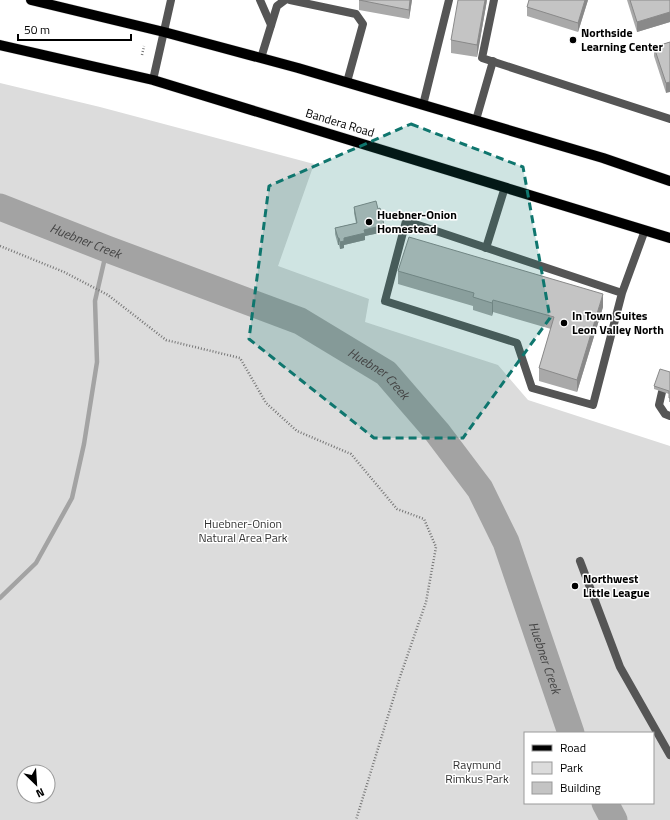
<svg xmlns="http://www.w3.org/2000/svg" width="670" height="820" viewBox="0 0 670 820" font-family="'Titillium Web',sans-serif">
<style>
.green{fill:#dcdcdc;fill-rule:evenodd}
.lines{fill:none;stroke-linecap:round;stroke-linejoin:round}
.stream{stroke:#a3a3a3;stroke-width:4.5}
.river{stroke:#a3a3a3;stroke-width:27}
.primary-casing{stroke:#dbdbdb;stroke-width:11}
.path{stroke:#777;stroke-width:2.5;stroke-dasharray:1 2;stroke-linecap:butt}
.service{stroke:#555;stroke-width:8}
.minor{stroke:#555;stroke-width:8}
.primary{stroke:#000;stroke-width:10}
.wall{fill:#a9a9a9}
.shaded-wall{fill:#898989}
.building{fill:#c4c4c4;stroke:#898989}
.marked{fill:#0f766e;fill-opacity:0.2;stroke:#0f766e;stroke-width:3;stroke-dasharray:8 5;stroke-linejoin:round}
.poi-dot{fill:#000;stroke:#fff;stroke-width:1.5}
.labels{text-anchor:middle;stroke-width:3;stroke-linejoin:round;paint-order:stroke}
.poi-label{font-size:12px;font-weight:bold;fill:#000;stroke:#fff;text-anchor:start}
.street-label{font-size:12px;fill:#000;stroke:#fff}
.park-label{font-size:12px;fill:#333;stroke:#fff}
.water-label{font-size:13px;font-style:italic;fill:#444;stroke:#fff}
</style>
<rect width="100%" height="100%" fill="#fff"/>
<path class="green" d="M0 83 100 107 314 164 278 266 369 299 365 322 498 365 528 400 670 446V820H0ZM525 733H653V803H525ZM24 772H48V796H24Z"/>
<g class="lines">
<path class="stream" d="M0 598 36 563 72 498 84 444 97 362 95 301 107 249"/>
<g class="river">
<path id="s1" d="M0 207 107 249 300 321 386 373 437 432 480 489 506 542 571 733"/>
<path d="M605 803 614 820"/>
</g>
<g class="primary-casing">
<g id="primary">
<path d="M31 0 164 32 298 68 603 158 670 181"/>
<path d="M0 45 153 80 670 238"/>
</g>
</g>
<g class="path">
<path d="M142 55 144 46"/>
<path d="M0 246 64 272 108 295 166 340 240 358 266 403 297 431 351 454 397 509 424 519 436 547 426 602 400 677 356 820"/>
</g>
<g class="service">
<path d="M260 0 271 25"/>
<path d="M290 0 356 14 363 24 347 82"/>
<path d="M494 0 482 58 670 119"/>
<path d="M261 58 277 6 285 0"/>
<path d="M423 105 449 0"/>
<path d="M476 120 493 61"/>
<path d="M486 248 505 187"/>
<path d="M622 293 406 221 385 301 517 343 532 388 593 405 622 293 645 230"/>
<path d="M662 392 659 405 665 414 670 416"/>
<path d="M580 561 620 667 670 755"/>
</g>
<path class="minor" d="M153 80 171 0"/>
<use href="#primary" class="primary"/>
</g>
<g class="wall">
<path d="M359 0H412L409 19 359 10Z"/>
<path d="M487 0 477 57 451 53V40Z"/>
<path d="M529 0H588L578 32 527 16V7Z"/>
<path d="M627 0H670V22L637 32Z"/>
<path d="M670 42 666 93 654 56V47Z"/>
<path d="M354 207 384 232 365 236V240L344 245V248L340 249 339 245H338L335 234V228L356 223 354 213Z"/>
<path d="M398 271 603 307 577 392 539 381V368L551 329 493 312 492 316 473 310V306L398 284Z"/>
<path d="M670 372V402H669V394L654 389V386Z"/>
</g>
<g class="shaded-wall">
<path d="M410 0H412L409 19V10Z"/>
<path d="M485 0H487L477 57V45Z"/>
<path d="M585 0H588L578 32V23Z"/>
<path d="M670 12V22L637 32V22Z"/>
<path d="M670 82V92L666 93V83Z"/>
<path d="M384 225V232L365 236V240L344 245V248L340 249V242L344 238 364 230Z"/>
<rect x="338" y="238" width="1" height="7"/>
<path d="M603 294V307L577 392V380Z"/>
<path d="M493 300V312L492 316V303Z"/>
</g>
<g class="building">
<path d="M359 0H410L409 10Z"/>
<path d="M458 0H485L477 45 451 40Z"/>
<path d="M529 0H585L578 23 527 7Z"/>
<path d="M630 0H670V12L637 22Z"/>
<path d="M670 42V82L666 83 654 47Z"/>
<path d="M376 201 378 209 380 208 384 225 364 230 365 233 344 238V241L340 242 339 238H338L335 228 357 223 354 207Z"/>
<path d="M409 237 603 294 577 380 539 368 554 317 493 300 492 303 473 297 474 293 398 271Z"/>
<path d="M660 369 670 372V398H669V391L654 386Z"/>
</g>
<path class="marked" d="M411 124 523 167 550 318 463 438H374L249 339 269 186Z"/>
<g class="poi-dot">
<circle cx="573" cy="40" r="4"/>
<circle cx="369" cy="222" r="4"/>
<circle cx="564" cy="323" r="4"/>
<circle cx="575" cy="586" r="4"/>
</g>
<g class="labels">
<g class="poi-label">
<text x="581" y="37">Northside<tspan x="581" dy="14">Learning Center</tspan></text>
<text x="377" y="219">Huebner-Onion<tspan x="377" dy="14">Homestead</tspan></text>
<text x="572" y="320">In Town Suites<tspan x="572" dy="14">Leon Valley North</tspan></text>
<text x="583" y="583">Northwest<tspan x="583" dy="14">Little League</tspan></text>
</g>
<g class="street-label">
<text transform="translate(340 123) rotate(17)" y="4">Bandera Road</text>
</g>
<g class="park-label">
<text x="243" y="528">Huebner-Onion<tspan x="243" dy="14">Natural Area Park</tspan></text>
<text x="477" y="769">Raymund<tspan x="477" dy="14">Rimkus Park</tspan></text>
</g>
<g class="water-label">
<text dy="5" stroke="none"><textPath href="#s1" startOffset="92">Huebner Creek</textPath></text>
<text dy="5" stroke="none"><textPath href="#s1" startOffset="416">Huebner Creek</textPath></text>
<text dy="5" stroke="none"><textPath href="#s1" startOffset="752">Huebner Creek</textPath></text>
</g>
</g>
<rect x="524" y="732" width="130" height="72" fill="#ffffff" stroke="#999999"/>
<rect x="532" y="745" width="20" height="6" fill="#000000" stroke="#999999"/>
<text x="560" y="752" font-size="12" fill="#000000">Road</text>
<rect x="532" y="762" width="20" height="12" fill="#dcdcdc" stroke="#999999"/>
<text x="560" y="772" font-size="12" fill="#000000">Park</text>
<rect x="532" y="782" width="20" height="12" fill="#c4c4c4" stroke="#999999"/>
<text x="560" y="792" font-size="12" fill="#000000">Building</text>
<g transform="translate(36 784) rotate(155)"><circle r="19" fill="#ffffff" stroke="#999999"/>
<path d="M0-3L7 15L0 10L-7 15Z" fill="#000000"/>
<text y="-6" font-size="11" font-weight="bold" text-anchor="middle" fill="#000000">N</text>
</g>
<path d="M18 34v6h113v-6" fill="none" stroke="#000000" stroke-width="2"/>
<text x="24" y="34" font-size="12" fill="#000000" stroke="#ffffff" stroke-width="3" paint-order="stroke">50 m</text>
</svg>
